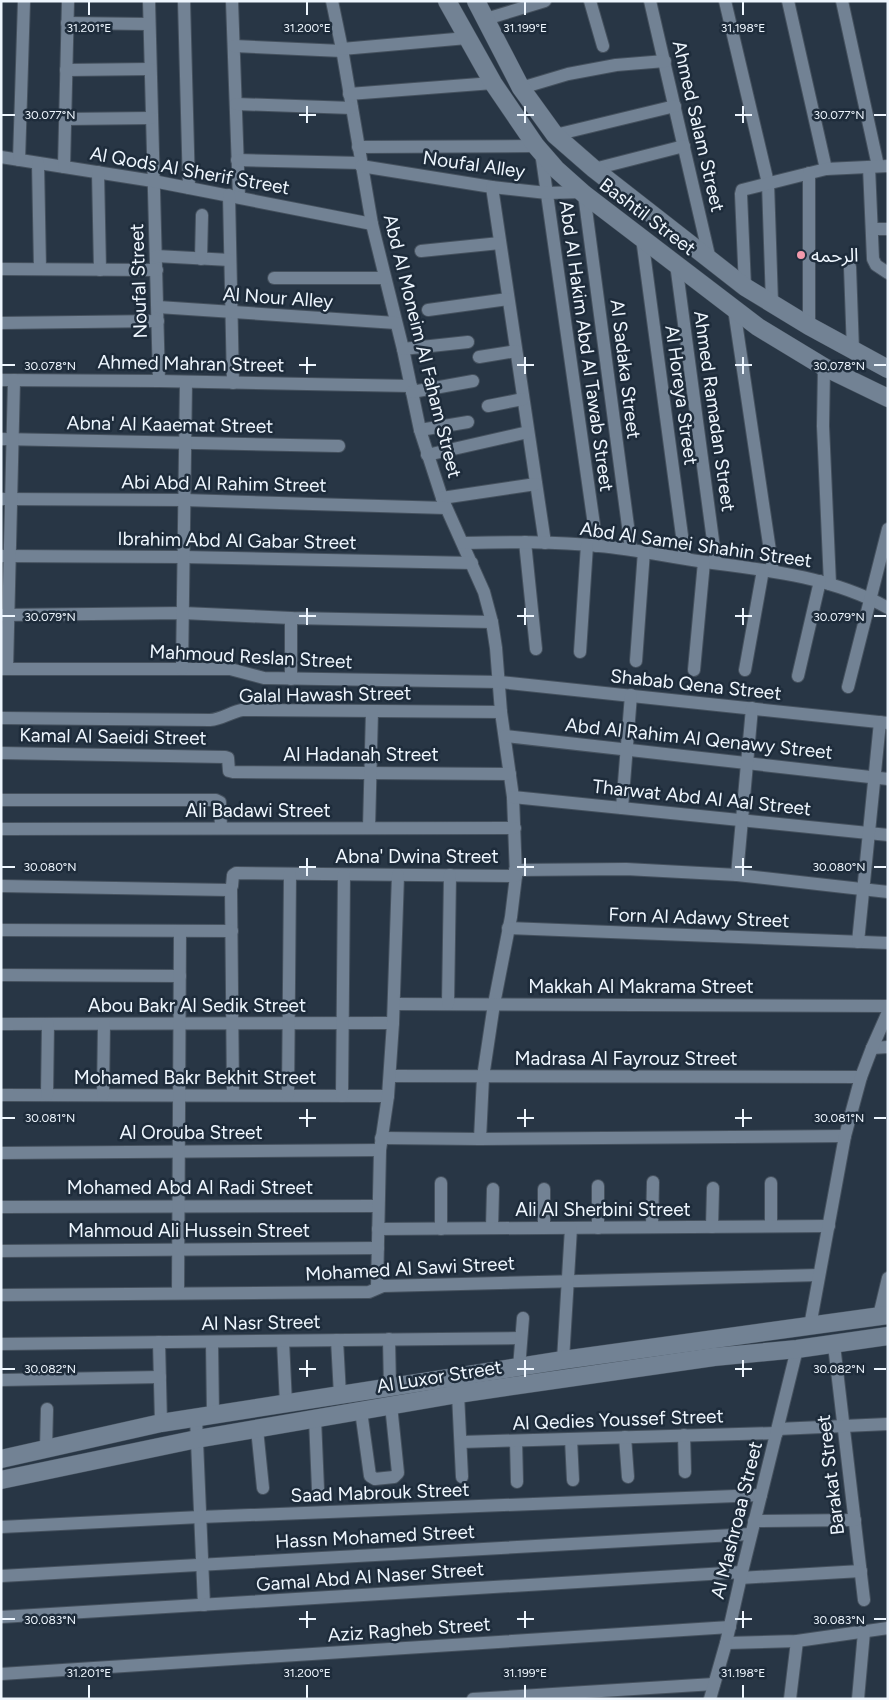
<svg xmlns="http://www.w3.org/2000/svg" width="889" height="1700" viewBox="0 0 889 1700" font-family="Figtree,'Noto Sans Arabic',sans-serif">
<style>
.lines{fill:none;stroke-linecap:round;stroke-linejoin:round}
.street-casing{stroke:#45515e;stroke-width:14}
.secondary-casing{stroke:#45515e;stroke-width:19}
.street{stroke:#728294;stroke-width:12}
.secondary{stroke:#728294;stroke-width:18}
.ticks{fill:none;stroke:#eef6fe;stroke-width:2}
.poi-dot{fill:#f39aac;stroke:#1e2c3b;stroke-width:2}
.labels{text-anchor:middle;stroke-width:5;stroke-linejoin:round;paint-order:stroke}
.street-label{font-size:19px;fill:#eef6fe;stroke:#1e2c3b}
.poi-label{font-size:19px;fill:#eef6fe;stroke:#1e2c3b;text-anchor:start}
.ticks-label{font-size:12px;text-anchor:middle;fill:#eef6fe;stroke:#1e2c3b;stroke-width:5;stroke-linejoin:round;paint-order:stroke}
</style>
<rect width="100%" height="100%" fill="#283645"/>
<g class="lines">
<g class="street-casing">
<g id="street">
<path d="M149 1C152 128 156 254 159 381"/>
<path d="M184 1 189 188"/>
<path d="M232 1 239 197"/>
<path d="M332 1 342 49 372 224 403 349 420 430 442 498 484 592 492 622 496 648 501 712 513 797 516 876 511 917 494 1004 483 1077 480 1139"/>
<path d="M590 1 603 46"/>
<path d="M650 1 710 260"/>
<path d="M725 1 768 183 772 303"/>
<path d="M788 1 826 169"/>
<path d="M842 1 878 166"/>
<path d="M486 19 545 1"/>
<path d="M67 23 149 24"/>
<path d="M234 46 342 51"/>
<path d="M342 49 467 38"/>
<path d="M66 70 150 69"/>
<path d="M521 88 568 74 616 65 665 61"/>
<path d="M349 94 493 83"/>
<path d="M236 104 352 108"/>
<path d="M65 119 151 118"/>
<path d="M555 135 675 106"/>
<path d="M358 147 536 146"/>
<path d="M541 152 597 546"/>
<path d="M1 157 153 181 372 224"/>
<path d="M19 160 24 1"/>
<path d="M237 160 361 163"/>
<path d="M38 163 40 269"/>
<path d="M361 166 492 187 547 193 582 192"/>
<path d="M64 167 68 1"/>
<path d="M869 167 873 259 876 265 888 273"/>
<path d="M594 169 684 146"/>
<path d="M98 172 100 270"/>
<path d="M492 187 545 543"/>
<path d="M584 194 631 549"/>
<path d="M229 195 233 383"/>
<path d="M872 229H888"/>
<path d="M642 238 685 558"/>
<path d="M421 251 500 243"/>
<path d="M156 256 230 260"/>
<path d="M201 259 202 215"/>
<path d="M676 264 716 563"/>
<path d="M850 267 853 351"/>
<path d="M1 269 157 270"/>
<path d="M274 278H385"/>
<path d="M745 287 741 194 742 190 826 169 888 166"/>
<path d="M158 307 396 323"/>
<path d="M734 309 773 571"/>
<path d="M428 310 508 299"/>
<path d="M1 323 158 321"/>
<path d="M809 326V173"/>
<path d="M403 349 468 342"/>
<path d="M479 357 516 351"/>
<path d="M824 367 823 426 830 584"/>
<path d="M1 380 159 381 411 386"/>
<path d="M412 392 473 381"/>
<path d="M488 406 523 399"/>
<path d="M420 430 468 422"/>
<path d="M1 439 339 446"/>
<path d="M427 455 528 432"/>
<path d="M442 498 536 484"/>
<path d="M1 499 184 500 446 508"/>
<path d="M525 542 536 649"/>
<path d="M463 543C508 542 554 541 599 546 635 549 669 557 705 562 767 570 832 577 888 608"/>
<path d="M1 556 183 557 472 563"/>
<path d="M1 615 183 613 291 618 492 622"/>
<path d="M580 652 587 545"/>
<path d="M636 661 644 551"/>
<path d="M1 669H230L264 678 500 682 888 723"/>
<path d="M7 669 14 380"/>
<path d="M182 669 186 382"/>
<path d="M694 670 704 562"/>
<path d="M745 670 763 570"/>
<path d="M798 676 820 581"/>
<path d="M291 679V618"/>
<path d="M848 687 888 529"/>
<path d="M1 718 210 720C222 719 231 712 242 710L501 712"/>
<path d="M505 736 888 779"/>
<path d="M1 753 225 757 228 758 229 771 233 772 510 774"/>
<path d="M513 797 888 835"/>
<path d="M1 800H216L220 802 221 828"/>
<path d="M622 808 631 695"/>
<path d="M369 828 372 711"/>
<path d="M1 829 515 828"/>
<path d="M515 870 626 869 737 875 888 892"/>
<path d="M737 875 752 708"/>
<path d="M1 886 229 890 232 886 233 875 236 873 516 876"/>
<path d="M231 889 233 1095"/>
<path d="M508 928 888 943"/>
<path d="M1 930 232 931"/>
<path d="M858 942 880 722"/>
<path d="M1 975 180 976"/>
<path d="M394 1004 888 1006"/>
<path d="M448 1004 450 875"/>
<path d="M1 1024 393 1023"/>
<path d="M872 1048 888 1047"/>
<path d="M390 1076 861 1077"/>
<path d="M1 1095 388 1096"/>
<path d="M47 1095 48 1024"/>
<path d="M103 1095 104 1024"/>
<path d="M288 1095 290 874"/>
<path d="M342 1096 344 875"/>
<path d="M381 1138 480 1139 845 1136"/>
<path d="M1 1153 380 1150"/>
<path d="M598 1186V1228"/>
<path d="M1 1207 378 1206"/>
<path d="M771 1226V1183"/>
<path d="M652 1227 653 1182"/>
<path d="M712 1227 713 1188"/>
<path d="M492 1228 493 1189"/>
<path d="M544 1228V1189"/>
<path d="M378 1229 829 1226"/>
<path d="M441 1229V1183"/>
<path d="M1 1251 378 1248"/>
<path d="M377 1288 380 1150 388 1096 393 1023 398 875"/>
<path d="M178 1293 180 931"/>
<path d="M1 1295 369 1292 383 1286 819 1275"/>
<path d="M879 1316 888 1278"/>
<path d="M810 1326 845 1136 861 1077 872 1048 888 1012"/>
<path d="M389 1339 390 1388"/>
<path d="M337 1340 340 1395"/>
<path d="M283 1341 286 1404"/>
<path d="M159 1342 161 1423"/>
<path d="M212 1342 213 1415"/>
<path d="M1 1344 521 1338"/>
<path d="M834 1345 864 1600"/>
<path d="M563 1360 571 1228"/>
<path d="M519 1368 523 1318"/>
<path d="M1 1380 160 1377"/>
<path d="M458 1394 462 1477"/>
<path d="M361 1411 370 1476 375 1479 394 1477 398 1473 391 1405"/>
<path d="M196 1418 204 1605"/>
<path d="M315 1419 318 1489"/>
<path d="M257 1429 263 1488"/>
<path d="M778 1429 888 1424"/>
<path d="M684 1435 685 1472"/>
<path d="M625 1437 628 1477"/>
<path d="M571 1439 573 1480"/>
<path d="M516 1441 517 1482"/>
<path d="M461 1442 777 1433"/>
<path d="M46 1449 47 1409"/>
<path d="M754 1521 855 1520"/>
<path d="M1 1527 200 1517 761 1495"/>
<path d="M1 1576 751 1534"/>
<path d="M740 1578 861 1571"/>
<path d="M1 1617 742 1572"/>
<path d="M726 1643 797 1641 888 1628"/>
<path d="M1 1674 730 1627"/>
<path d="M473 1699 714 1684"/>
<path d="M710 1699 726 1643 742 1572 797 1349"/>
<path d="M790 1699 797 1641"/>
<path d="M858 1699 864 1632"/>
</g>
</g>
<g class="secondary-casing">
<g id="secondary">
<path d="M447 1 493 83 536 146 556 169 584 194 758 327 824 367 888 398"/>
<path d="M476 1 521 88 555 135 594 169 745 287 809 326 888 369"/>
<path d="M1 1459 161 1423 563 1360 888 1315"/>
<path d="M1 1480 197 1439 458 1394 714 1357 797 1349 888 1336"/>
</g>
</g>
<use href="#street" class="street"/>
<use href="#secondary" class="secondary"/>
</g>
<path class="ticks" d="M89 2V15M307 2V15M525 2V15M743 2V15M307 106V123M525 106V123M743 106V123M2 115H15M299 115H316M517 115H534M735 115H752M874 115H886M307 357V374M525 357V374M743 357V374M2 365H15M299 365H316M517 365H534M735 365H752M874 365H886M307 608V625M525 608V625M743 608V625M2 616H15M299 616H316M517 616H534M735 616H752M874 616H886M307 858V876M525 858V876M743 858V876M2 867H15M299 867H316M517 867H534M735 867H752M874 867H886M307 1109V1127M525 1109V1127M743 1109V1127M2 1118H15M299 1118H316M517 1118H534M735 1118H752M874 1118H886M307 1360V1377M525 1360V1377M743 1360V1377M2 1369H15M299 1369H316M517 1369H534M735 1369H752M874 1369H886M307 1611V1628M525 1611V1628M743 1611V1628M2 1619H15M299 1619H316M517 1619H534M735 1619H752M874 1619H886M89 1685V1698M307 1685V1698M525 1685V1698M743 1685V1698"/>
<circle class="poi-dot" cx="801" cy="255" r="5"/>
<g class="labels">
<g class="street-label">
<text transform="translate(699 126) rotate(77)" y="7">Ahmed Salam Street</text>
<text transform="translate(474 164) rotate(8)" y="7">Noufal Alley</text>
<text transform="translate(190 170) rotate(10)" y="7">Al Qods Al Sherif Street</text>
<text transform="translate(648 216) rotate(37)" y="7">Bashtil Street</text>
<text transform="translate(138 281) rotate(-92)" y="7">Noufal Street</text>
<text transform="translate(278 297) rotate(4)" y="7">Al Nour Alley</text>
<text transform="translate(423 346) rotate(76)" y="7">Abd Al Moneim Al Faham Street</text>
<text transform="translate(587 346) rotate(82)" y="7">Abd Al Hakim Abd Al Tawab Street</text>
<text transform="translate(191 363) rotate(1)" y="7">Ahmed Mahran Street</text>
<text transform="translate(626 369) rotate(83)" y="7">Al Sadaka Street</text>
<text transform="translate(682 395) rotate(82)" y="7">Al Horeya Street</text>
<text transform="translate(715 411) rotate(82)" y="7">Ahmed Ramadan Street</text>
<text transform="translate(170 424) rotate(1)" y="7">Abna' Al Kaaemat Street</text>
<text transform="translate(224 483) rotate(1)" y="7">Abi Abd Al Rahim Street</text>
<text transform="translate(237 540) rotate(1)" y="7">Ibrahim Abd Al Gabar Street</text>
<text transform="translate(696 544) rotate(8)" y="7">Abd Al Samei Shahin Street</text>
<text transform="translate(251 656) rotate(3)" y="7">Mahmoud Reslan Street</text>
<text transform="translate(696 684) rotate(6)" y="7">Shabab Qena Street</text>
<text transform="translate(325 694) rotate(-1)" y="7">Galal Hawash Street</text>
<text transform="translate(113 736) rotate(1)" y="7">Kamal Al Saeidi Street</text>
<text transform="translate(699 738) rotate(6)" y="7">Abd Al Rahim Al Qenawy Street</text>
<text x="361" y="761">Al Hadanah Street</text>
<text transform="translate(702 797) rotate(6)" y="7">Tharwat Abd Al Aal Street</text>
<text x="258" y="817">Ali Badawi Street</text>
<text x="417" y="863">Abna' Dwina Street</text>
<text transform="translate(699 917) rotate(2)" y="7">Forn Al Adawy Street</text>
<text x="641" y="993">Makkah Al Makrama Street</text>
<text x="197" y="1012">Abou Bakr Al Sedik Street</text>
<text x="626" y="1065">Madrasa Al Fayrouz Street</text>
<text x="195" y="1084">Mohamed Bakr Bekhit Street</text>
<text x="191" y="1139">Al Orouba Street</text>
<text x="190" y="1194">Mohamed Abd Al Radi Street</text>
<text x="603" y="1216">Ali Al Sherbini Street</text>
<text x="189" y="1237">Mahmoud Ali Hussein Street</text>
<text transform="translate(410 1268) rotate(-3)" y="7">Mohamed Al Sawi Street</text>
<text transform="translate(261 1322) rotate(-1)" y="7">Al Nasr Street</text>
<text transform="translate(439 1376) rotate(-9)" y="7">Al Luxor Street</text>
<text transform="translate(618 1419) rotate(-2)" y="7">Al Qedies Youssef Street</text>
<text transform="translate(830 1475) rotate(-97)" y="7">Barakat Street</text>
<text transform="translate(380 1492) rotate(-2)" y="7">Saad Mabrouk Street</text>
<text transform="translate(736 1520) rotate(-76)" y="7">Al Mashroaa Street</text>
<text transform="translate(375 1536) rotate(-3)" y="7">Hassn Mohamed Street</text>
<text transform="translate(370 1576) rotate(-4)" y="7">Gamal Abd Al Naser Street</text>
<text transform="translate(409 1629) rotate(-4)" y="7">Aziz Ragheb Street</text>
</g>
<g class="poi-label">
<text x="811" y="262">الرحمه</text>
</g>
</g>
<g class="ticks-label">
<text x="89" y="32">31.201°E</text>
<text x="307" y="32">31.200°E</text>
<text x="525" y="32">31.199°E</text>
<text x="743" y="32">31.198°E</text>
<text x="839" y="119">30.077°N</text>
<text x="50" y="119">30.077°N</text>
<text x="839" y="370">30.078°N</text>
<text x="50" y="370">30.078°N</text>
<text x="839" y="621">30.079°N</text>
<text x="50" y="621">30.079°N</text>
<text x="50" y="871">30.080°N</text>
<text x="839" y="871">30.080°N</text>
<text x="50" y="1122">30.081°N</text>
<text x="839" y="1122">30.081°N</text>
<text x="50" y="1373">30.082°N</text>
<text x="839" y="1373">30.082°N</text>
<text x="50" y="1624">30.083°N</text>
<text x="839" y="1624">30.083°N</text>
<text x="89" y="1677">31.201°E</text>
<text x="307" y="1677">31.200°E</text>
<text x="525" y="1677">31.199°E</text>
<text x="743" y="1677">31.198°E</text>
</g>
<rect width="889" height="1700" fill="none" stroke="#eef6fe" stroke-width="5"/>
</svg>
